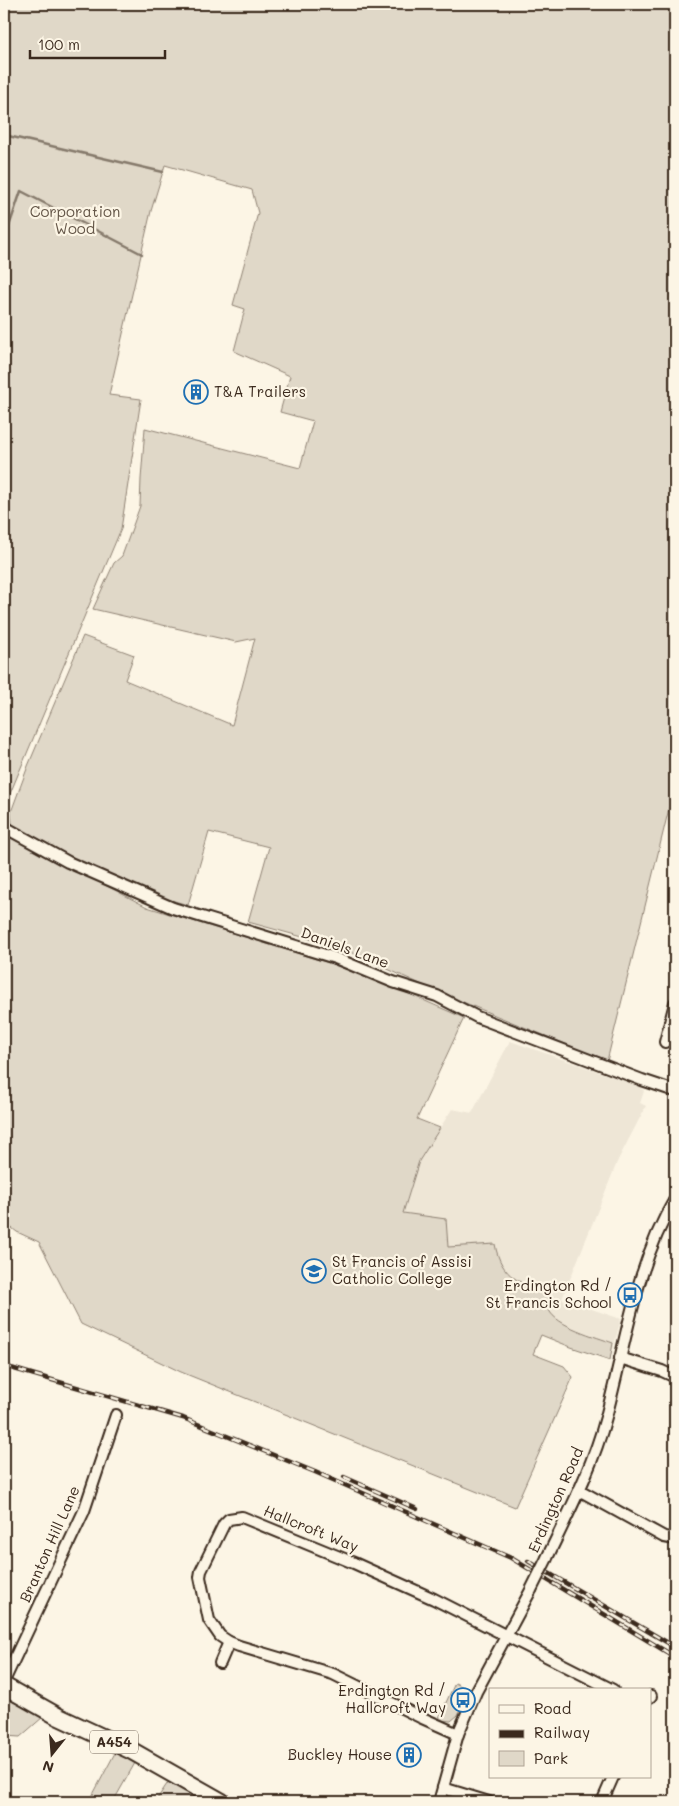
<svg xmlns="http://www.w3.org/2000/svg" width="679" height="1806" viewBox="0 0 679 1806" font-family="Mali,sans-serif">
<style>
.built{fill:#eee6d6}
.green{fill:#e0d8c8;stroke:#8e8173}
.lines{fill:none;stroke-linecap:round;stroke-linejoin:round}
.stream{stroke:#85796b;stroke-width:2.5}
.street-casing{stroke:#3b2a1e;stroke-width:14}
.primary-casing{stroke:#3b2a1e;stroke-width:20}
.street{stroke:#fcf5e5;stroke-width:10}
.primary{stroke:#fcf5e5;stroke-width:16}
.rail-casing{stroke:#3b2a1e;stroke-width:4.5}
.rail{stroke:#fcf5e5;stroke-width:2.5;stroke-dasharray:8;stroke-linecap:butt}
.street-bridge-casing{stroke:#3b2a1e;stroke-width:14;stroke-linecap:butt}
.street-bridge{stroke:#fcf5e5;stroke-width:10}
.labels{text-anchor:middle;stroke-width:4.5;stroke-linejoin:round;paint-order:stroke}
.shield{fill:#fcf5e5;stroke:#75675a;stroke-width:1}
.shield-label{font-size:14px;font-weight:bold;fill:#3b2a1e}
.park-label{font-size:15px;fill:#645648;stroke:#fcf5e5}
.poi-label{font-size:15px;fill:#3b2a1e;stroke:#fcf5e5;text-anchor:end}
.street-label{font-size:15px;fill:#3b2a1e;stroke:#fcf5e5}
</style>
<rect width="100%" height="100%" fill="#fcf5e5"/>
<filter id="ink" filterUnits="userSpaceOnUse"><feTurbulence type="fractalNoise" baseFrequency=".02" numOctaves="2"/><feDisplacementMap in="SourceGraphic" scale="10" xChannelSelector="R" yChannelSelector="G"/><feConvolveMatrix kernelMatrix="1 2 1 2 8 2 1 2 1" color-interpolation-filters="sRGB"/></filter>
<g filter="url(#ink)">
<path class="built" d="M510 1041 640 1086 644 1091 640 1103 646 1106 618 1160 562 1299 621 1319 610 1360 571 1347 541 1335 533 1354 564 1366 573 1377 515 1507 181 1372 81 1324 396 1238 419 1161 452 1109 472 1113Z"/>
<g class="green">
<path d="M4 4H675V784L607 1061 436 991 339 947 248 922 269 847 209 832 188 905 140 891 70 860 20 831 12 823 11 812 28 766 83 636 134 655 125 680 232 725 255 638 236 642 93 609 114 563 122 556 140 506 141 479 145 428 300 468 313 421 280 412 290 376 234 351 245 309 233 305 258 213 252 190 165 165 151 211 109 395 141 399 121 529 4 808Z"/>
<path d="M4 832 147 907 329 963 391 986 464 1018 417 1119 440 1128 419 1161 403 1213 446 1219 448 1247 495 1244C501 1278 521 1283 549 1294 548 1300 546 1305 549 1310 556 1326 597 1337 613 1343L610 1360 571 1347 541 1335 533 1354 564 1366 573 1377 515 1507 181 1372 81 1324 39 1242 17 1232 4 1222Z"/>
<path d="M455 1683 470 1690 458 1715 451 1721 438 1720Z"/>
<path d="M4 1697 43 1717 20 1737 4 1736Z"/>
<path d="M116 1751 135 1763 113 1802H89Z"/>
<path d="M169 1781 204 1802H155Z"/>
</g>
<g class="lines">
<g class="stream">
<path d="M4 135 163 172"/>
<path d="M4 241 21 191 142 254"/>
</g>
<g class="street-casing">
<g id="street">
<path d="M8 829 68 862 173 908 335 958 393 982 437 996 477 1017 642 1080 675 1091"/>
<path d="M665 1042 675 1003"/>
<path d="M620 1358 662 1371 675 1377"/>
<path d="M579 1490 664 1537 675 1539"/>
<path d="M547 1558C569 1512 593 1466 606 1417 626 1343 635 1266 675 1199"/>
<path d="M220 1663 229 1642"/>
<path d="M4 1681 84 1511 116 1415"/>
<path d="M650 1697 651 1696"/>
<path d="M458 1734 420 1717 333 1674 239 1646 229 1642 220 1636 209 1620 200 1577 201 1571 224 1524 229 1519 242 1517 354 1563 434 1599 613 1690"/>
<path d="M443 1788 489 1802"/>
<path d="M439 1802 458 1734 476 1692 531 1590"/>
<path d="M602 1802 613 1777"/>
</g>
</g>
<g class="primary-casing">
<path id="primary" d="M4 1686 59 1717 132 1751 222 1802"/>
</g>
<use href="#street" class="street"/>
<use href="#primary" class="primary"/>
<g class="rail-casing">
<g id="rail">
<path d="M4 1366 183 1418 315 1472 511 1558 675 1657"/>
<path d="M344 1477 417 1509"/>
<path d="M528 1561 675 1647"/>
</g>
</g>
<use href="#rail" class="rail"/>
<g class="street-bridge-casing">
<path id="street-bridge" d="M531 1590 547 1558"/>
</g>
<use href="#street-bridge" class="street-bridge"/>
</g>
</g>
<defs>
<g id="building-ring" transform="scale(1.25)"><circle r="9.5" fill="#fcf5e5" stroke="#1f6fb2" stroke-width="1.5"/><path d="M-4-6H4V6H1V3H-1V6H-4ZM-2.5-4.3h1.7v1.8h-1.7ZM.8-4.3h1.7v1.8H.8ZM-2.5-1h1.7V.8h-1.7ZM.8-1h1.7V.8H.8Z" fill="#1f6fb2"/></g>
<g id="school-ring" transform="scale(1.25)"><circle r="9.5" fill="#fcf5e5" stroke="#1f6fb2" stroke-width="1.5"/><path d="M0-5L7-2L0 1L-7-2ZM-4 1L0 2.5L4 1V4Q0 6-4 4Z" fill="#1f6fb2"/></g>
<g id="bus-ring" transform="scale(1.25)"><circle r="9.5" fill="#fcf5e5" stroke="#1f6fb2" stroke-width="1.5"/><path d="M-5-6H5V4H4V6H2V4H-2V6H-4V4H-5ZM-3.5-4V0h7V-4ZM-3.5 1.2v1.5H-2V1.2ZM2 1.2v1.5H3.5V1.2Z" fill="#1f6fb2"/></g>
</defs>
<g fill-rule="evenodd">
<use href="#building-ring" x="196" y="392"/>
<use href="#school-ring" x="314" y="1271"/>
<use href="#bus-ring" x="630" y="1295"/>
<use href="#bus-ring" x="463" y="1700"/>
<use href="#building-ring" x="409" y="1755"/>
</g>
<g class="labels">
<rect class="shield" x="90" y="1730.5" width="48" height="23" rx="4"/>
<g class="shield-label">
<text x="114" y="1747">A454</text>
</g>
<g class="park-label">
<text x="75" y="217">Corporation<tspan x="75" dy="17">Wood</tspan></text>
</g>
<g class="poi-label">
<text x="214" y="397" text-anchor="start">T&amp;A Trailers</text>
<text x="332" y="1267" text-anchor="start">St Francis of Assisi<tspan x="332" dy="17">Catholic College</tspan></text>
<text x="612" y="1291">Erdington Rd /<tspan x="612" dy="17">St Francis School</tspan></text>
<text x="446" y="1696">Erdington Rd /<tspan x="446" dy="17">Hallcroft Way</tspan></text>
<text x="392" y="1760">Buckley House</text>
</g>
<g class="street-label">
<text transform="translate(345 948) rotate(20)" y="5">Daniels Lane</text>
<text transform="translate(556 1500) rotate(-66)" y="5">Erdington Road</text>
<text transform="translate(311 1529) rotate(22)" y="5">Hallcroft Way</text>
<text transform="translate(50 1544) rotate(-66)" y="5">Branton Hill Lane</text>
</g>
</g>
<rect width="679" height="1806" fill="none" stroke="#fcf5e5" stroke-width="20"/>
<rect x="10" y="10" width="659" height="1786" fill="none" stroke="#3b2a1e" stroke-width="2" filter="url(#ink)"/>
<rect x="489" y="1688" width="162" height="90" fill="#fcf5e5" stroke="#afa495"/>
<rect x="499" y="1705" width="25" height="8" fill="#fcf5e5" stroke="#afa495"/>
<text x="534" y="1714" font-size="15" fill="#3b2a1e">Road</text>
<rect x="499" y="1730" width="25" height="8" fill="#3b2a1e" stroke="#afa495"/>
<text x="534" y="1738" font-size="15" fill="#3b2a1e">Railway</text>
<rect x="499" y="1751" width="25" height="15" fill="#e0d8c8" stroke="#afa495"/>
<text x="534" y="1764" font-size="15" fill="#3b2a1e">Park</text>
<g transform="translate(52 1754) rotate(197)" stroke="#fcf5e5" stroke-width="4" paint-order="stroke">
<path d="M0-4L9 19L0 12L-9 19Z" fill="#3b2a1e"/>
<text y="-8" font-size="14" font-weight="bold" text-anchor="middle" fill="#3b2a1e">N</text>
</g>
<path d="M30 50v8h135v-8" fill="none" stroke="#3b2a1e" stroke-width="2.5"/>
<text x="38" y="50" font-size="15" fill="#3b2a1e" stroke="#fcf5e5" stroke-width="4" paint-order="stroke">100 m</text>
</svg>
